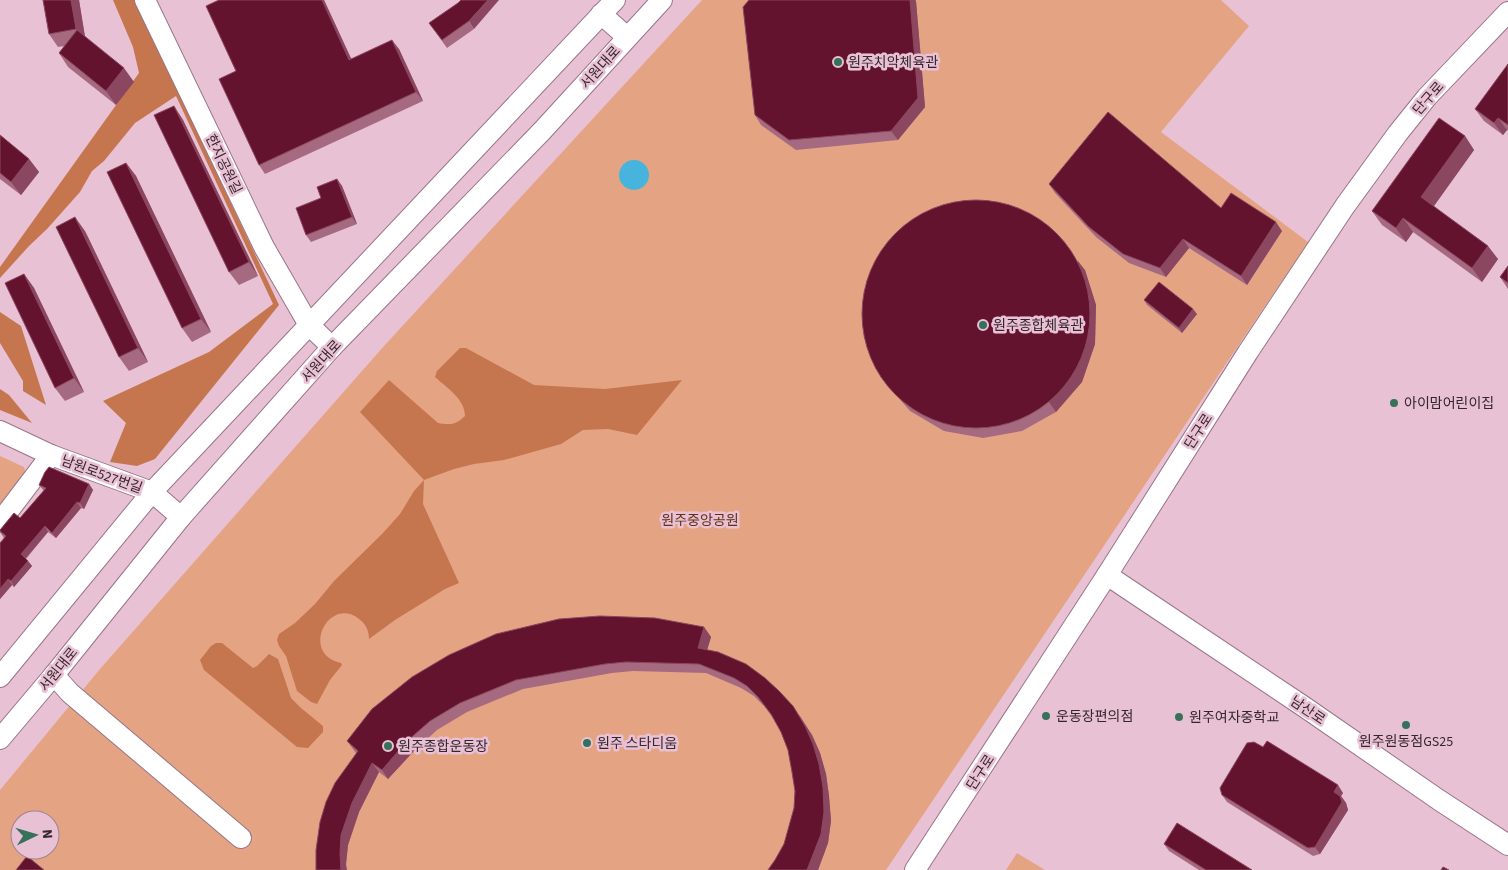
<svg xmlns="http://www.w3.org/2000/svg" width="1508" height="870" viewBox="0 0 1508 870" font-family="'Source Sans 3','Noto Sans KR',sans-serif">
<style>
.green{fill:#e4a484;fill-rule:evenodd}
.forest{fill:#c6764e}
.water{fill:#47b4dd}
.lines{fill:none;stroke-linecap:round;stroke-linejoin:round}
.minor-casing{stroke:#997587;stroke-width:22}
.minor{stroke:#fff;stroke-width:20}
.wall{fill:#a66a80}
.shaded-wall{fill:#8b475f}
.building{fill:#63132d;stroke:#8b475f}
.poi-dot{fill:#36715b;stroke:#e8c1d4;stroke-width:2}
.labels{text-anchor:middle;stroke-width:5;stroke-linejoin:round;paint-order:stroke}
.poi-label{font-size:14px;fill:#35262d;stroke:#e8c1d4;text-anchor:start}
.street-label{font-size:14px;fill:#35262d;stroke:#e8c1d4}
.park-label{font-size:14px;fill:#643012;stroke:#e8c1d4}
</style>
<rect width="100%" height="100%" fill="#e8c1d4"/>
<g class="green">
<path d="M702 0H1221L1249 26 1161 132 1308 242 886 870H0V790L100 669 384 346ZM20 820H50V850H20Z"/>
<path d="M0 456 24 467 26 474 0 507Z"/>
<path d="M1017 853 1045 870H1006Z"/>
</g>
<g class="forest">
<path d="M113 0H135L279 305 155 459 137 466 110 462 126 423 103 401 209 352 273 304 176 96 135 123 104 161 92 171 80 192 47 229 29 246 0 278V267L139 73 133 47Z"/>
<path d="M0 312 21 326 46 405 23 391V381L0 343Z"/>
<path d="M460 348H466L534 385 605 389 682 380 637 435 608 429 583 430 561 444 504 460 474 464 454 469 424 480 423 504 459 583 445 589 395 620 369 639C369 631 366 624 359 619 329 595 299 654 341 663L342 665 330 680 317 704 311 702 297 691 286 656 279 646 277 640 279 634 295 623 315 604 334 581 382 534 400 514 414 491 424 480 360 412 389 380 438 423C450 425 456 425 465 416 465 399 447 388 435 377L437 371Z"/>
<path d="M0 389 9 395 32 423 0 410Z"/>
<path d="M216 643H222L253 668 257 666 269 654 278 659 291 698 301 708 323 726V732L308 748 297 747 204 670 200 660 211 646Z"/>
</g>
<circle class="water" cx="634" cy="175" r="15"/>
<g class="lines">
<g class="minor-casing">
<g id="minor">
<path d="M145 0 264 247 309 325 332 347"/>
<path d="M601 14 627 37"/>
<path d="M0 431 51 455 152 492 181 517"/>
<path d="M0 522 51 455"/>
<path d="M1107 575 1303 706 1439 800 1508 845"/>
<path d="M54 675 70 693 241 838"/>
<path d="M0 677 152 492 615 0"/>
<path d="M0 739 54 675 181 517 332 347 542 131 662 0"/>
<path d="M915 870 1107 575 1248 352 1345 206 1398 133 1427 97 1508 12"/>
</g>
</g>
<use href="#minor" class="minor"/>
</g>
<g class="wall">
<path d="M79 0 85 37 134 82 116 105 68 67 59 53 64 46 58 47 49 34Z"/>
<path d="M219 0H324L351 59 399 49 423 101 265 174 259 165Z"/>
<path d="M749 0H915L916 1 925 107 898 140 796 150 761 125 755 115Z"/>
<path d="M458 3 474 29 447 48 429 23Z"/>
<path d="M1508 64V131L1507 130 1503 135 1484 121 1475 109Z"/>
<path d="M174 106 183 120 258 276 239 285 229 272Z"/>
<path d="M0 135 29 159 39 172 21 195 0 179Z"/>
<path d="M1465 136 1474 150 1434 206 1498 259 1482 282 1413 232 1406 242 1382 225 1372 211Z"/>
<path d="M126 163 136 176 211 332 192 342 182 328Z"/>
<path d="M337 179 342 186 357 224 311 242 306 235 321 198Z"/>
<path d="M1049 184 1221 208 1282 231 1247 285 1189 248 1166 277 1129 263 1096 237 1055 193Z"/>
<path d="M85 231 148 362 129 371 119 357Z"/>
<path d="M1508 266V289L1500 277Z"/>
<path d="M1085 270 1096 305 1095 344 1082 382 1056 412 1022 431 983 438 944 431 910 411 884 381 877 371Z"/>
<path d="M24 274 34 288 84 392 65 401 55 388Z"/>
<path d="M1144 300 1197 314 1182 333 1147 305Z"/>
<path d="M89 484 93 490 84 509 81 508 56 538 48 532 26 559 32 566 14 587 12 585 0 599 4 538 0 532 20 518 44 491 39 485Z"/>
<path d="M704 627 711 637 707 650 800 716 812 735 820 753 826 774 829 796 831 821 828 843 818 870H768L775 860 784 844 794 808 795 791 792 772 788 750 781 732 773 718 764 706 754 696 741 688 706 673 633 671 612 673 523 689 467 712 437 730 413 752 388 779 379 772 359 812 348 845 346 864 316 870 356 753 347 741 372 709Z"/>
<path d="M1343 793 1341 796 1346 803 1348 810 1320 854 1313 856 1227 802 1222 795Z"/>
<path d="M1164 844 1252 870H1199L1169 851Z"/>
</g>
<g class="shaded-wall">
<path d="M71 0H79L86 43 76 29Z"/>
<path d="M322 0H324L356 69 349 60Z"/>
<path d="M488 0H499L474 29 469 21Z"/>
<path d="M910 0H915L916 1 925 107 898 140 891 131Z"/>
<path d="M392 40 399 49 423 101 416 92Z"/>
<path d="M124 68 134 82 116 105 106 91Z"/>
<path d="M174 106 183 120 258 276 249 262Z"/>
<path d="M1498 118 1507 130 1503 135 1494 123Z"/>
<path d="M1465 136 1474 150 1431 210 1421 197Z"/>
<path d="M29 159 39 172 21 195 11 182Z"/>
<path d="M126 163 136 176 211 332 201 319Z"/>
<path d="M337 179 342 186 357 224 352 217Z"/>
<path d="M75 217 85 231 148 362 138 348Z"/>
<path d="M1403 218 1413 232 1406 242 1396 228Z"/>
<path d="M1276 222 1282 231 1247 285 1241 276Z"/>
<path d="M1183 239 1189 248 1166 277 1160 268Z"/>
<path d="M1488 246 1498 259 1482 282 1472 268Z"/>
<path d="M1078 261 1085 270 1096 305 1095 344 1082 382 1056 412 1049 402Z"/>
<path d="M24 274 34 288 84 392 74 378Z"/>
<path d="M1193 309 1197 314 1182 333 1179 328Z"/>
<path d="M89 484 93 490 84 509 80 503Z"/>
<path d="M77 502 81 508 56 538 52 533Z"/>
<path d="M45 526 48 532 24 560 21 554Z"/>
<path d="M28 561 32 566 14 587 11 581Z"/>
<path d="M8 579 12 585 0 599V589Z"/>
<path d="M704 627 711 637 705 657 698 648Z"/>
<path d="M793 706 812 735 820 753 826 774 829 796 831 821 828 843 818 870H807Z"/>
<path d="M406 742 413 752 388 779 382 770Z"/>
<path d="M372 763 379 772 359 812 348 845 346 864 347 870H341L340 854 341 835 352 803Z"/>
<path d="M1338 785 1343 793 1341 796 1346 803 1348 810 1320 854 1315 847 1334 792Z"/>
</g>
<g class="building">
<path d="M43 0H71L76 29 49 34Z"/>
<path d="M219 0H322L349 60 392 40 416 92 259 165 219 79 236 71 206 6Z"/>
<path d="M461 0H488L469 21 442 40 429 23 458 3Z"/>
<path d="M749 0H910L918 98 891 131 789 140 755 115 743 7Z"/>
<path d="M77 30 124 68 106 91 59 53Z"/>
<path d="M1508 64V125L1498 118 1494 123 1475 109Z"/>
<path d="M174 106 249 262 229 272 154 115Z"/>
<path d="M1108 112 1221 208 1231 193 1276 222 1241 276 1183 239 1160 268 1123 254 1089 227 1049 184Z"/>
<path d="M1439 118 1465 136 1421 197 1488 246 1472 268 1403 218 1396 228 1372 211Z"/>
<path d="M0 135 29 159 11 182 0 173Z"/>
<path d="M126 163 201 319 182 328 107 172Z"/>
<path d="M337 179 352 217 306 235 296 208 321 198 317 187Z"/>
<circle cx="976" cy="314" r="114"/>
<path d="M75 217 138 348 119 357 56 227Z"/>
<path d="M1508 266V283L1500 277Z"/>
<path d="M24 274 74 378 55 388 5 283Z"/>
<path d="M1159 282 1193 309 1179 328 1144 300Z"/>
<path d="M49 467 89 484 80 503 77 502 52 533 45 526 21 554 28 561 11 581 8 579 0 589V543L6 536 0 531V530L14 513 20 518 46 488 39 485 45 472Z"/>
<path d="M600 616 655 618 704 627 698 648 718 652 746 664 765 678 779 691 793 706 805 726 813 744 819 764 823 787 824 812 821 834 807 870H768L775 860 784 844 794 808 795 791 792 772 788 750 781 732 771 714 758 697 747 686 734 678 699 664 626 662 605 664 516 680 460 703 430 721 406 742 382 770 372 763 352 803 341 835 340 854 341 870H316V850L320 822 326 802 335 783 358 751 347 741 372 709 412 677 449 655 496 634 559 619Z"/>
<path d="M1267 741 1338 785 1334 792 1340 796 1342 802 1315 847 1308 848 1222 795 1220 788 1247 743 1254 742 1263 747Z"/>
<path d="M1177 823 1252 870H1206L1164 844Z"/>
<path d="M27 856 44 870H16Z"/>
<path d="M1443 867 1449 870H1441Z"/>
</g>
<g class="poi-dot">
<circle cx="838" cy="62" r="5"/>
<circle cx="983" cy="325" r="5"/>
<circle cx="1394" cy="403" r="5"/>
<circle cx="1046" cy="716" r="5"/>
<circle cx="1179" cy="717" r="5"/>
<circle cx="1406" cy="725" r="5"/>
<circle cx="587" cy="743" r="5"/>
<circle cx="388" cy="746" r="5"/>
</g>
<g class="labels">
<g class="poi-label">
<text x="848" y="67">원주치악체육관</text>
<text x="993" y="330">원주종합체육관</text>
<text x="1404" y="408">아이맘어린이집</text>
<text x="1056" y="721">운동장편의점</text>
<text x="1189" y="722">원주여자중학교</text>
<text x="1406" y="746" text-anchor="middle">원주원동점GS25</text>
<text x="597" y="748">원주 스타디움</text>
<text x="398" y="751">원주종합운동장</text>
</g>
<g class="street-label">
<text transform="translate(600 67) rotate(-48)" y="5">서원대로</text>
<text transform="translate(1428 98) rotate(-49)" y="5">단구로</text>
<text transform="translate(224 164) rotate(64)" y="5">한지공원길</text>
<text transform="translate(321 361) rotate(-48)" y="5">서원대로</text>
<text transform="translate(1198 431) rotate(-57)" y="5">단구로</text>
<text transform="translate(102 474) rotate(20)" y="5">남원로527번길</text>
<text transform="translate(58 669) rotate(-51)" y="5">서원대로</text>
<text transform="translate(1308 710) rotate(34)" y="5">남산로</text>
<text transform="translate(980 772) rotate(-57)" y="5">단구로</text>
</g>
<g class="park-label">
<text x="700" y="525">원주중앙공원</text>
</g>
</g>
<g transform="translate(35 835) rotate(85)"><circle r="24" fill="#e8c1d4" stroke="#a08391"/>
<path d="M0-4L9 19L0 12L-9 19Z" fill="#36715b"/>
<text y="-8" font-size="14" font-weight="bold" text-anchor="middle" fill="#35262d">N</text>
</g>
</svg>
